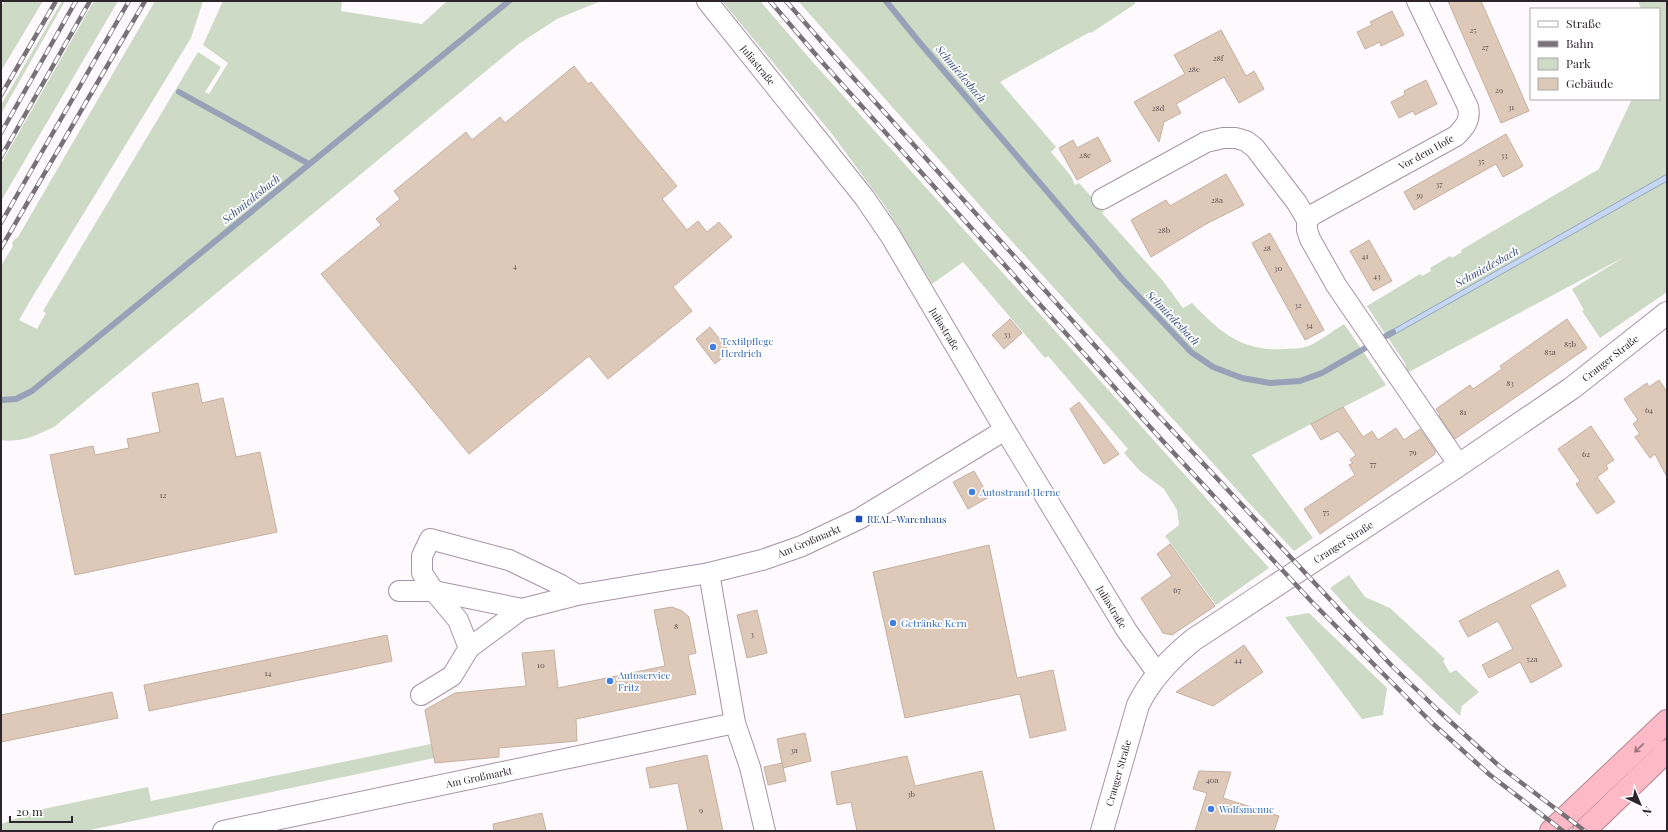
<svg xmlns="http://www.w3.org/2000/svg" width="1668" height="832" viewBox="0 0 1668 832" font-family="'Playfair Display',serif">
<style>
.green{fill:#cddac5}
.water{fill:#c5d7f6;stroke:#97a2b9}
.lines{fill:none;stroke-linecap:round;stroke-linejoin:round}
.stream{stroke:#97a2b9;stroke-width:6}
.building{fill:#dec8b7;stroke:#c5b0a0}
.minor-casing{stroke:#a794a5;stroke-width:22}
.tertiary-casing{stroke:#a794a5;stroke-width:24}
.motorway-casing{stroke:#b48590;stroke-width:24}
.minor{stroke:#fff;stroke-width:20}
.tertiary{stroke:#fff;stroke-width:22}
.motorway{stroke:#fdb9c6;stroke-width:22}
.rail-casing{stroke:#787278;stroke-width:4.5}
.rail{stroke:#fff;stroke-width:3;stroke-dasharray:9;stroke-linecap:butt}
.oneway{stroke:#956f79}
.shop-dot{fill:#3f7fe0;stroke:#fff;stroke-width:1.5}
.transit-dot{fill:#1a4fb4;stroke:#fff;stroke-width:1.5}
.labels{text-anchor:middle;stroke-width:3.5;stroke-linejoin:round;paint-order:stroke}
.number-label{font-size:8px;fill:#594e4f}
.street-label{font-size:10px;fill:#2d252c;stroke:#fff}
.shop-label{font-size:10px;fill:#366cbe;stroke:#fff;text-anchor:start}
.transit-label{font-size:10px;fill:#164399;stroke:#fff;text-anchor:start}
.water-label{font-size:11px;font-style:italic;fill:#39517c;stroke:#fff}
</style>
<rect width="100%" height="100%" fill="#fdf9fd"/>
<g class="green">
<path d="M5 1H43L1 71V7Z"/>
<path d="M62 1H65L1 114V105Z"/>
<path d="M94 1H118L1 201V164Z"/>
<path d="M155 1H203L191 38 30 301 19 320 37 329 46 313 43 311 198 52 221 67 205 92 209 94 228 63 203 45 223 1H342L341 11 422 24 447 1H601L557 19 520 43 54 427C37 435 21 443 1 440V266L13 246 12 242 18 237Z"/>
<path d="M722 1H760L818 68 1269 568 1216 605 1165 536 1179 525 1177 510 1164 489 1140 471 1124 453 1128 449 1048 356 1045 358 963 262 932 284 885 206 832 134Z"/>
<path d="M798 1H1135V4L1091 33 1090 32 1000 82 1056 147 1051 152 1071 176 1075 185 1079 183 1104 211 1102 213 1163 281 1183 308 1192 303C1221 333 1242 352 1286 349 1292 348 1299 349 1305 347 1315 345 1334 330 1344 324L1349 331 1386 385 1252 455 1313 538 1294 551 1293 550 1248 502 1007 236Z"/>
<path d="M1638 1H1667V174L1385 334 1367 306 1420 274 1422 276 1431 271 1430 268 1450 256 1452 258 1462 252 1461 250 1599 169 1632 99H1659V9H1641Z"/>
<path d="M1667 181V292L1600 338 1582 311 1584 310 1572 289 1626 256 1407 373 1405 363 1388 338Z"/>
<path d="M1349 575 1365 597 1390 608 1445 659 1443 661 1450 673 1456 670 1479 692 1462 706 1460 716 1353 614 1330 588Z"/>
<path d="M1309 613 1387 688 1383 715 1362 719 1285 617Z"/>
<path d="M431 744 434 758 85 831H1V824L43 809 148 787 151 801Z"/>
</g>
<path class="water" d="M1667 174V181L1388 338 1385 334Z"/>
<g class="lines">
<g class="stream">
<path d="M886 1 920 43 1123 280 1191 352 1213 367 1242 378 1270 383 1300 381 1322 373 1393 332"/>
<path d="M179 92 309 164"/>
<path d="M1 400 16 399 32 391 509 1"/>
</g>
</g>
<g class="building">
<path d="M1448 1H1481L1529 111 1501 123Z"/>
<path d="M1392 11 1404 35 1381 46 1380 42 1365 49 1357 32 1372 25 1370 22Z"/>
<path d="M1221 30 1246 76 1254 71 1264 89 1239 103 1224 77 1176 104 1181 113 1164 122 1159 142 1134 102 1185 74 1174 55Z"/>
<path d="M574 66 588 84 591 82 677 186 662 199 687 230 698 221 707 232 719 222 732 237 673 287 692 311 608 379 589 356 469 454 321 274 381 225 376 219 400 199 394 191 466 132 472 140 500 117 505 123Z"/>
<path d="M1426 80 1437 104 1415 115 1413 111 1399 118 1391 102 1405 95 1404 91Z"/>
<path d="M1506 134 1523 166 1503 177 1496 164 1414 210 1404 192Z"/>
<path d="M1098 137 1111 161 1077 180 1059 148 1073 140 1077 148Z"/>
<path d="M1226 174 1244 205 1206 224 1151 257 1131 220 1166 200 1170 206Z"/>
<path d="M1270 233 1324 330 1305 340 1252 243Z"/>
<path d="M1369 240 1392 281 1373 291 1350 251Z"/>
<path d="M1010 319 1022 333 1004 349 992 335Z"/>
<path d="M1567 319 1587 348 1455 439 1439 416 1440 415 1436 409 1470 385 1473 389 1502 369 1500 366Z"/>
<path d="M710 327 730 352 715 364 696 339Z"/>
<path d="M1659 380 1667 392V477L1655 454 1650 458 1635 437 1640 434 1633 424 1638 420 1624 399 1647 383 1649 387Z"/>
<path d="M198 383 202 403 223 398 236 457 260 452 277 532 75 575 50 455 93 446 95 455 129 448 127 439 160 432 152 393Z"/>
<path d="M1079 402 1119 454 1104 464 1070 409Z"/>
<path d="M1343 407 1363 437 1372 431 1378 440 1396 428 1404 440 1420 429 1436 452 1434 453 1435 454 1320 534 1304 509 1355 475 1349 465 1353 463 1350 460 1356 455 1338 431 1321 440 1311 424Z"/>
<path d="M1591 426 1614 460 1606 465 1608 469 1597 477 1615 502 1597 514 1576 484 1580 481 1558 449Z"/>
<path d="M974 471 989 497 968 509 953 482Z"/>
<path d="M1170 544 1215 606 1172 635 1163 633 1141 598 1172 576 1157 554Z"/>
<path d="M989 545 1017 678 1053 670 1066 730 1030 738 1020 694 905 718 873 572Z"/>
<path d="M1558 570 1566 586 1530 605 1562 666 1531 683 1520 662 1489 678 1482 665 1513 649 1498 621 1468 637 1459 621Z"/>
<path d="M672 607 682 611 689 617 696 653 688 655 696 694 576 719 577 741 499 748V757L435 763 425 710 455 693 526 686 522 653 554 650 558 688 665 666 654 610Z"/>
<path d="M757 610 767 653 747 658 737 615Z"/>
<path d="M387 635 392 661 149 711 144 685Z"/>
<path d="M1244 645 1263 672 1213 706 1176 692Z"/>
<path d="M112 692 118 718 1 742V715Z"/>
<path d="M805 733 811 761 783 768 777 739Z"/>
<path d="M707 755 723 831H688L678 783 650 788 646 768Z"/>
<path d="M907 756 915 786 982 771 995 831H857L851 802 837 805 831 772Z"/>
<path d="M782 763 786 781 768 785 764 767Z"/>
<path d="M1199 771 1231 772 1223 798 1279 816 1274 831H1195L1207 793 1193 789Z"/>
<path d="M542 813 546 831H494L493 824Z"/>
</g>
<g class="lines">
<g class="minor-casing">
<g id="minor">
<path d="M707 1 864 197 890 235 1005 430 1127 631 1158 674"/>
<path d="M1102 199 1206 142 1223 138H1236L1246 141 1255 148 1297 203 1307 220V230L1310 239 1336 285 1459 465"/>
<path d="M1307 220 1314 214 1456 136C1465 127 1471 120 1468 107L1417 1"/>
<path d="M709 573 735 723 750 767 765 831"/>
<path d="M399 591H434L522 609"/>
<path d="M469 648 458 620 434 591 422 573V556L430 539 509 560 561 585 577 595"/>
<path d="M421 695 452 676 469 648 522 609 577 595 709 573 762 560 802 546 859 519 1005 430"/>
<path d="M223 831 735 723"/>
</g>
</g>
<g class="tertiary-casing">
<path id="tertiary" d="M1102 831 1138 705C1151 678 1171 658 1193 640L1459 465 1572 388 1667 313"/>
</g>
<g class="motorway-casing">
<g id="motorway">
<path d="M1551 831 1667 721"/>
<path d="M1584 831 1667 751"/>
</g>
</g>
<use href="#minor" class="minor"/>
<use href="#tertiary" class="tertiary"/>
<use href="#motorway" class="motorway"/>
<g class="rail-casing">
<g id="rail">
<path d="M770 1 823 63 1160 438 1311 601 1431 722 1490 775 1563 831"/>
<path d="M786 1 849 73 1144 400 1392 666 1440 712 1498 765 1585 831"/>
<path d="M1 95 56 1"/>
<path d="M1 133 76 1"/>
<path d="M1 157 90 1"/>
<path d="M1 223 129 1"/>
<path d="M1 248 145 1"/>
</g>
</g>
<use href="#rail" class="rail"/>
</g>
<defs><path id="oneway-shaft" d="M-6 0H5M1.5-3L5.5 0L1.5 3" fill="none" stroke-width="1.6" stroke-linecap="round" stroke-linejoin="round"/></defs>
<use class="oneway" href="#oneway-shaft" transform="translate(1639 748) rotate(136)"/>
<g class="shop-dot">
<circle cx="713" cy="347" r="4"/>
<circle cx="972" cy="492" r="4"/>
<circle cx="893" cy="623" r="4"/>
<circle cx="610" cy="681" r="4"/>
<circle cx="1211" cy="809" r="4"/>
</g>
<rect class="transit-dot" x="855" y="515" width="8" height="8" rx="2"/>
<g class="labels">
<g class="number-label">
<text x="1473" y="33">25</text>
<text x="1485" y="50">27</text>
<text x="1218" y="61">28f</text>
<text x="1194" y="72">28e</text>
<text x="1499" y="93">29</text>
<text x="1511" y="110">31</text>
<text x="1158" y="111">28d</text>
<text x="1085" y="158">28c</text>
<text x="1504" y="158">33</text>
<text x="1481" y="164">35</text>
<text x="1439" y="187">37</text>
<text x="1419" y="198">39</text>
<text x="1217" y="203">28a</text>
<text x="1164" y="233">28b</text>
<text x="1267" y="251">28</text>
<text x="1365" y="259">41</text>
<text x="515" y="269">4</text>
<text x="1278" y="271">30</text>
<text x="1377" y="279">43</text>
<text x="1298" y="308">32</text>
<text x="1309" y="328">34</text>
<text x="1007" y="337">33</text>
<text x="1570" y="347">85b</text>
<text x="1550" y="355">85a</text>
<text x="1510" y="386">83</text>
<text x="1649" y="413">64</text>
<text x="1463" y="415">81</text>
<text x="1413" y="455">79</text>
<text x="1586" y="457">62</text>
<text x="1373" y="467">77</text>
<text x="163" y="498">12</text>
<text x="1326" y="515">75</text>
<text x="1177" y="593">67</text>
<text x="676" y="629">8</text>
<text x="752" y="637">3</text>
<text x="1532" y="662">52a</text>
<text x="1238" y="663">44</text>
<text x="541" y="668">10</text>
<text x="268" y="676">14</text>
<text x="794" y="753">3a</text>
<text x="1212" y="783">40a</text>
<text x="911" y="797">3b</text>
<text x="701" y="813">9</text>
</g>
<g class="street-label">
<text transform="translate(758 65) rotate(51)" y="4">Juliastraße</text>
<text transform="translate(1426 152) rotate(-29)" y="4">Vor dem Hofe</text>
<text transform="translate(945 329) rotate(59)" y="4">Juliastraße</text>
<text transform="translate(1610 358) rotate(-38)" y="4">Cranger Straße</text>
<text transform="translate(809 541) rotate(-23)" y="4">Am Großmarkt</text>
<text transform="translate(1343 542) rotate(-33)" y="4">Cranger Straße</text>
<text transform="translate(1112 607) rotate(59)" y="4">Juliastraße</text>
<text transform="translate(1118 773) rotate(-74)" y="4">Cranger Straße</text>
<text transform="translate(479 777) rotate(-12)" y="4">Am Großmarkt</text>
</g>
<g class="shop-label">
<text x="721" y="345">Textilpflege<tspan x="721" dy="12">Herdrich</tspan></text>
<text x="980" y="496">Autostrand Herne</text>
<text x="901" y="627">Getränke Kern</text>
<text x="618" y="679">Autoservice<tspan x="618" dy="12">Fritz</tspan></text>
<text x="1219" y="813">Wolfsmenue</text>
</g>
<g class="transit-label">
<text x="867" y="523">REAL-Warenhaus</text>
</g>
<g class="water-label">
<text transform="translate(961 74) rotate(50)" y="4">Schmiedesbach</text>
<text transform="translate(251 199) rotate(-39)" y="4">Schmiedesbach</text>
<text transform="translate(1487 267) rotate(-29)" y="4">Schmiedesbach</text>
<text transform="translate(1173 318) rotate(46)" y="4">Schmiedesbach</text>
</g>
</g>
<rect width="1668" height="832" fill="none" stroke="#2d252c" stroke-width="4"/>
<rect x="1530" y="8" width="130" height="92" fill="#ffffff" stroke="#aba8ab"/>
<rect x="1538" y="21" width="20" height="6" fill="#ffffff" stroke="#aba8ab"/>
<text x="1566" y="28" font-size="12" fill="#2d252c">Straße</text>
<rect x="1538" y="41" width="20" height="6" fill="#787278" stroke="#aba8ab"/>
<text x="1566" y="48" font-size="12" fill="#2d252c">Bahn</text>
<rect x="1538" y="58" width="20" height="12" fill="#cddac5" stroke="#aba8ab"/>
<text x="1566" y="68" font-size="12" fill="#2d252c">Park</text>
<rect x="1538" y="78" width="20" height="12" fill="#dec8b7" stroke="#aba8ab"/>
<text x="1566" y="88" font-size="12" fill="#2d252c">Gebäude</text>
<g transform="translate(1640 804) rotate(136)" stroke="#ffffff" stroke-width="3" paint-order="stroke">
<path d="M0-3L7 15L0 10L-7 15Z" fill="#2d252c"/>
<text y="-6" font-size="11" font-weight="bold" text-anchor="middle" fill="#2d252c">N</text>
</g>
<path d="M10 816v6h62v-6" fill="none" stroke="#2d252c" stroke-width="2"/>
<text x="16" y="816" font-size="12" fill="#2d252c" stroke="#ffffff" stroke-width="3" paint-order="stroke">20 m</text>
</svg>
